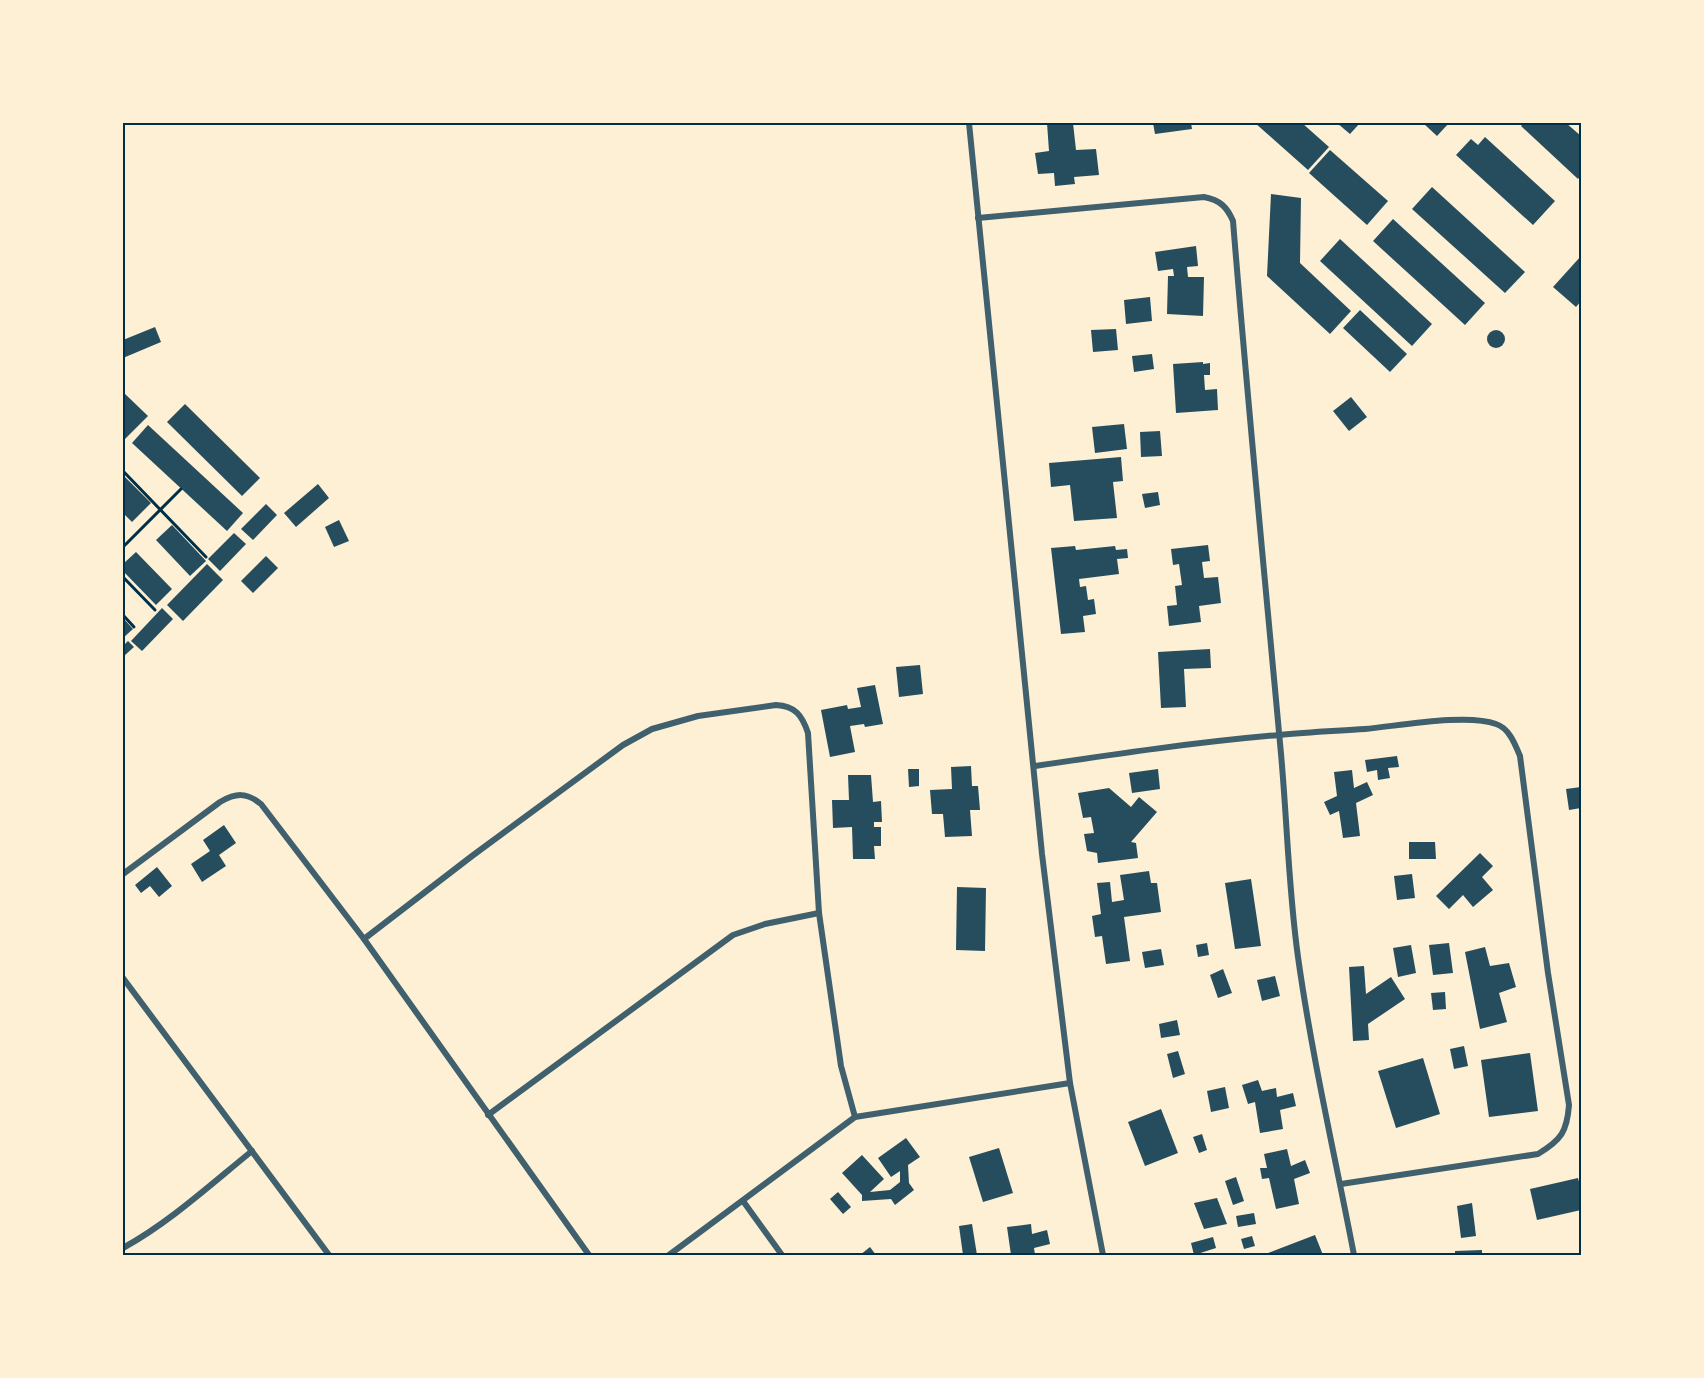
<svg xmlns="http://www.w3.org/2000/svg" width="1704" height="1378" viewBox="0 0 1704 1378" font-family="'Work Sans',sans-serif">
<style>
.building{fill:#264d5e}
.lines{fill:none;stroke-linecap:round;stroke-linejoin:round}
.path{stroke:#003049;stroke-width:3}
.minor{stroke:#3f606c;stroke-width:6}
.neatline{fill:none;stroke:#003049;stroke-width:2}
</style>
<rect width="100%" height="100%" fill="#fdf0d5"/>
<g class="building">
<path d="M1047 123H1073L1076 150 1096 149 1099 175 1074 177 1075 184 1055 186 1054 173 1038 174 1035 153 1049 151Z"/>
<path d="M1153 123H1191L1192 129 1155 134Z"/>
<path d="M1255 123H1302L1329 147 1308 170Z"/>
<path d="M1337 123H1360L1350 134Z"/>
<path d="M1423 123H1449L1437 136Z"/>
<path d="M1524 123H1566L1581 136V175L1578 179 1521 126Z"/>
<path d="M1485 137 1555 201 1533 225 1456 155 1471 139 1478 145Z"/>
<path d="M1330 150 1388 201 1367 225 1309 173Z"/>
<path d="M1432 187 1525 272 1505 293 1412 209Z"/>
<path d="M1271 194 1301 198 1300 263 1351 311 1330 334 1267 276Z"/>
<path d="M1393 219 1485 303 1465 325 1373 241Z"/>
<path d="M1340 239 1432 324 1412 346 1320 261Z"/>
<path d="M1196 246 1198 266 1187 267 1188 277H1204L1203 316 1167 314 1168 276H1174L1173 269 1158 271 1155 252Z"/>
<path d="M1581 256V301L1576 307 1553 287Z"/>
<path d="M1150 297 1152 321 1126 324 1124 300Z"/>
<path d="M1360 310 1407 354 1390 372 1343 328Z"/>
<path d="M155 327 161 342 123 358V340Z"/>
<path d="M1116 329 1118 350 1093 352 1091 330Z"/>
<circle cx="1496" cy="339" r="9"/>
<path d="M1152 354 1154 369 1134 372 1132 356Z"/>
<path d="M1203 362V364L1210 363V375H1204L1205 390 1217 389 1218 410 1176 413 1173 364Z"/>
<path d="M123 392 148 416 123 441Z"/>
<path d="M1351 397 1367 417 1349 431 1333 411Z"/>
<path d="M185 404 260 478 242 496 167 422Z"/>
<path d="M1124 424 1127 449 1095 453 1092 427Z"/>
<path d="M148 425 243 513 227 531 132 443Z"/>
<path d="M1160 431 1162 456 1141 457 1140 432Z"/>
<path d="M1121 457 1123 481 1113 482 1117 518 1074 521 1070 485 1051 487 1049 463Z"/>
<path d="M123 475 151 503 132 522 123 513Z"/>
<path d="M318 484 329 498 296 527 284 513Z"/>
<path d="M1158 492 1160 505 1145 508 1142 494Z"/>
<path d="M266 504 277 515 253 540 241 529Z"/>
<path d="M339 520 349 541 334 547 325 527Z"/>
<path d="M172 525 206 561 190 576 156 540Z"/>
<path d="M234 533 246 544 220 571 208 559Z"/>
<path d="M1208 545 1210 561 1202 562 1204 578 1218 577 1221 603 1199 606 1201 622 1169 626 1167 606 1177 605 1175 586 1182 585 1179 564 1173 565 1171 549Z"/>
<path d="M1075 546 1076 550 1115 546 1116 550 1127 549 1128 558 1117 559 1119 574 1079 579 1080 587 1086 586 1088 600 1094 599 1096 614 1083 616 1085 632 1061 634 1051 548Z"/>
<path d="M136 552 172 589 156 605 123 571V564Z"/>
<path d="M266 556 278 568 253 593 241 581Z"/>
<path d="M207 564 223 580 183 621 167 605Z"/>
<path d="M162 608 173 619 142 651 131 641Z"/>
<path d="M123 618 133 629 123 638Z"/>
<path d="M128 641 134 647 124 656 123 646Z"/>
<path d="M1210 649 1211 668 1184 669 1186 707 1161 708 1158 652Z"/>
<path d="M920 665 923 694 899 697 896 667Z"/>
<path d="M875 685 883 724 865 727 864 724 850 726 855 752 830 757 821 710 847 705 848 709 861 707 857 688Z"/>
<path d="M1397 756 1399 767 1388 768 1390 778 1378 780 1377 770 1367 772 1365 760Z"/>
<path d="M971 766 972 786H978L980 810H970L972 836 945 837 943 814H932L930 790 952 789 951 767Z"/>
<path d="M908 769H919V786L909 787Z"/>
<path d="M1158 769 1160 789 1132 793 1129 773Z"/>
<path d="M1352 770 1354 788 1367 782 1373 795 1356 803 1360 836 1343 838 1339 811 1330 815 1324 802 1337 796 1334 772Z"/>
<path d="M848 775H871L873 802 881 801 882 822H874V827H881V846H874L875 859H853L852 827 833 828 832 800H849Z"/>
<path d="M1581 787V808L1569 810 1566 789Z"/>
<path d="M1109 788 1131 807 1139 797 1157 812 1131 842 1136 843 1138 858 1098 863 1097 853 1087 851 1084 834 1094 833 1091 817 1083 818 1078 793Z"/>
<path d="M224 825 236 843 219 855 226 866 202 882 191 864 210 851 203 840Z"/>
<path d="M1409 842H1435L1436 859H1409Z"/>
<path d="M1480 853 1493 866 1482 877 1493 890 1473 907 1463 895 1449 909 1436 896Z"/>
<path d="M157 867 172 886 159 897 150 886 141 893 135 885Z"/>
<path d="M1149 871 1151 883H1157L1161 912 1124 917 1130 961 1106 964 1102 936 1095 937 1092 916 1101 914 1097 883 1110 882 1112 902 1124 900 1120 875Z"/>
<path d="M1412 874 1415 898 1397 900 1394 876Z"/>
<path d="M1251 879 1261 946 1235 949 1225 883Z"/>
<path d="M957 887 986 888 985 951 956 950Z"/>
<path d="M1207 943 1209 955 1198 957 1196 945Z"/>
<path d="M1449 943 1453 973 1433 975 1429 945Z"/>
<path d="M1411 945 1416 973 1398 977 1393 948Z"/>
<path d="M1485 947 1490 966 1509 963 1516 987 1499 993 1507 1022 1480 1029 1465 952Z"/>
<path d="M1161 949 1164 965 1145 968 1142 952Z"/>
<path d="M1364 966 1366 994 1391 977 1405 999 1368 1024 1369 1040 1353 1041 1349 967Z"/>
<path d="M1223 969 1232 993 1218 998 1210 975Z"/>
<path d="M1275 976 1280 996 1262 1001 1257 980Z"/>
<path d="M1445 992 1446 1009 1433 1010 1431 993Z"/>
<path d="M1177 1020 1180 1035 1161 1038 1159 1024Z"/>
<path d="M1464 1046 1468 1066 1454 1069 1450 1049Z"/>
<path d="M1178 1051 1185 1074 1173 1078 1167 1054Z"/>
<path d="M1530 1053 1538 1111 1489 1117 1481 1060Z"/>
<path d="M1423 1058 1440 1114 1396 1128 1378 1071Z"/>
<path d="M1258 1080 1262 1091 1276 1088 1277 1097 1293 1093 1296 1106 1280 1110 1283 1129 1260 1133 1255 1102 1248 1104 1242 1085Z"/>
<path d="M1225 1087 1229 1108 1211 1112 1207 1091Z"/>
<path d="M1161 1109 1178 1153 1145 1166 1128 1122Z"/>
<path d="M1202 1134 1207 1150 1199 1153 1193 1137Z"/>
<path d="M906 1138 920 1157 908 1165 909 1183 914 1190 895 1205 891 1199 862 1201V1195L842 1173 862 1155 884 1179 870 1192 890 1190 900 1182V1171L891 1177 878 1158Z"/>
<path d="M999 1148 1013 1193 983 1202 969 1157Z"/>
<path d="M1287 1149 1291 1166 1305 1160 1310 1173 1294 1179 1299 1204 1276 1209 1269 1178 1262 1179 1260 1168H1267L1264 1154Z"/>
<path d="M1236 1177 1244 1201 1233 1205 1225 1181Z"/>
<path d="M1578 1178 1581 1189V1210L1537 1220 1530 1189Z"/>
<path d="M838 1192 851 1207 843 1214 830 1199Z"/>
<path d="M1217 1198 1227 1224 1204 1229 1194 1203Z"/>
<path d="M1472 1203 1476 1236 1461 1238 1457 1206Z"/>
<path d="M1254 1213 1256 1224 1238 1227 1236 1216Z"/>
<path d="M972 1224 977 1255H963L959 1226Z"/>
<path d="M1031 1224 1032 1234 1047 1230 1050 1244 1034 1248 1035 1255H1011L1007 1227Z"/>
<path d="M1315 1235 1323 1255H1263Z"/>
<path d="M1252 1236 1255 1246 1244 1249 1241 1239Z"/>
<path d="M1213 1237 1216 1248 1194 1255 1191 1243Z"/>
<path d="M870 1247 876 1255H860Z"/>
<path d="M1482 1250V1255H1455V1251Z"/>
</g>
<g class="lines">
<g class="path">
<path d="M123 471 206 557"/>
<path d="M123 547 181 489"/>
<path d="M123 577 155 610"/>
<path d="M123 615 134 627"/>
</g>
<g class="minor">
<path d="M969 123 1042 854 1070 1083 1103 1255"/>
<path d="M978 218 1204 197C1220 200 1227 207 1233 221 1247 395 1264 569 1280 743 1287 814 1288 886 1298 957 1312 1057 1335 1156 1354 1255"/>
<path d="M1035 766C1116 754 1197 742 1279 735 1307 732 1336 731 1365 729 1398 726 1467 713 1496 724 1509 728 1515 744 1520 756L1548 973 1569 1105C1567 1132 1561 1140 1538 1154L1341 1184"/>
<path d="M123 874 220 802C236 793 246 792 261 804L364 939 589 1255"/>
<path d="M364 939 472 856 623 745 652 729 698 716 776 705C795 706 802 715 808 733L819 913 841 1066 855 1117"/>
<path d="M123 978 329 1255"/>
<path d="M488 1115 733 935 765 924 819 913"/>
<path d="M743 1201 782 1255"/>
<path d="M123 1248C170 1222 210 1185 252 1151"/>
<path d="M669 1255 855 1117 1070 1083"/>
</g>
</g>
<rect width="1704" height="1378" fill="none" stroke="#fdf0d5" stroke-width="249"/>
<rect x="124" y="124" width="1456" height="1130" class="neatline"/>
</svg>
